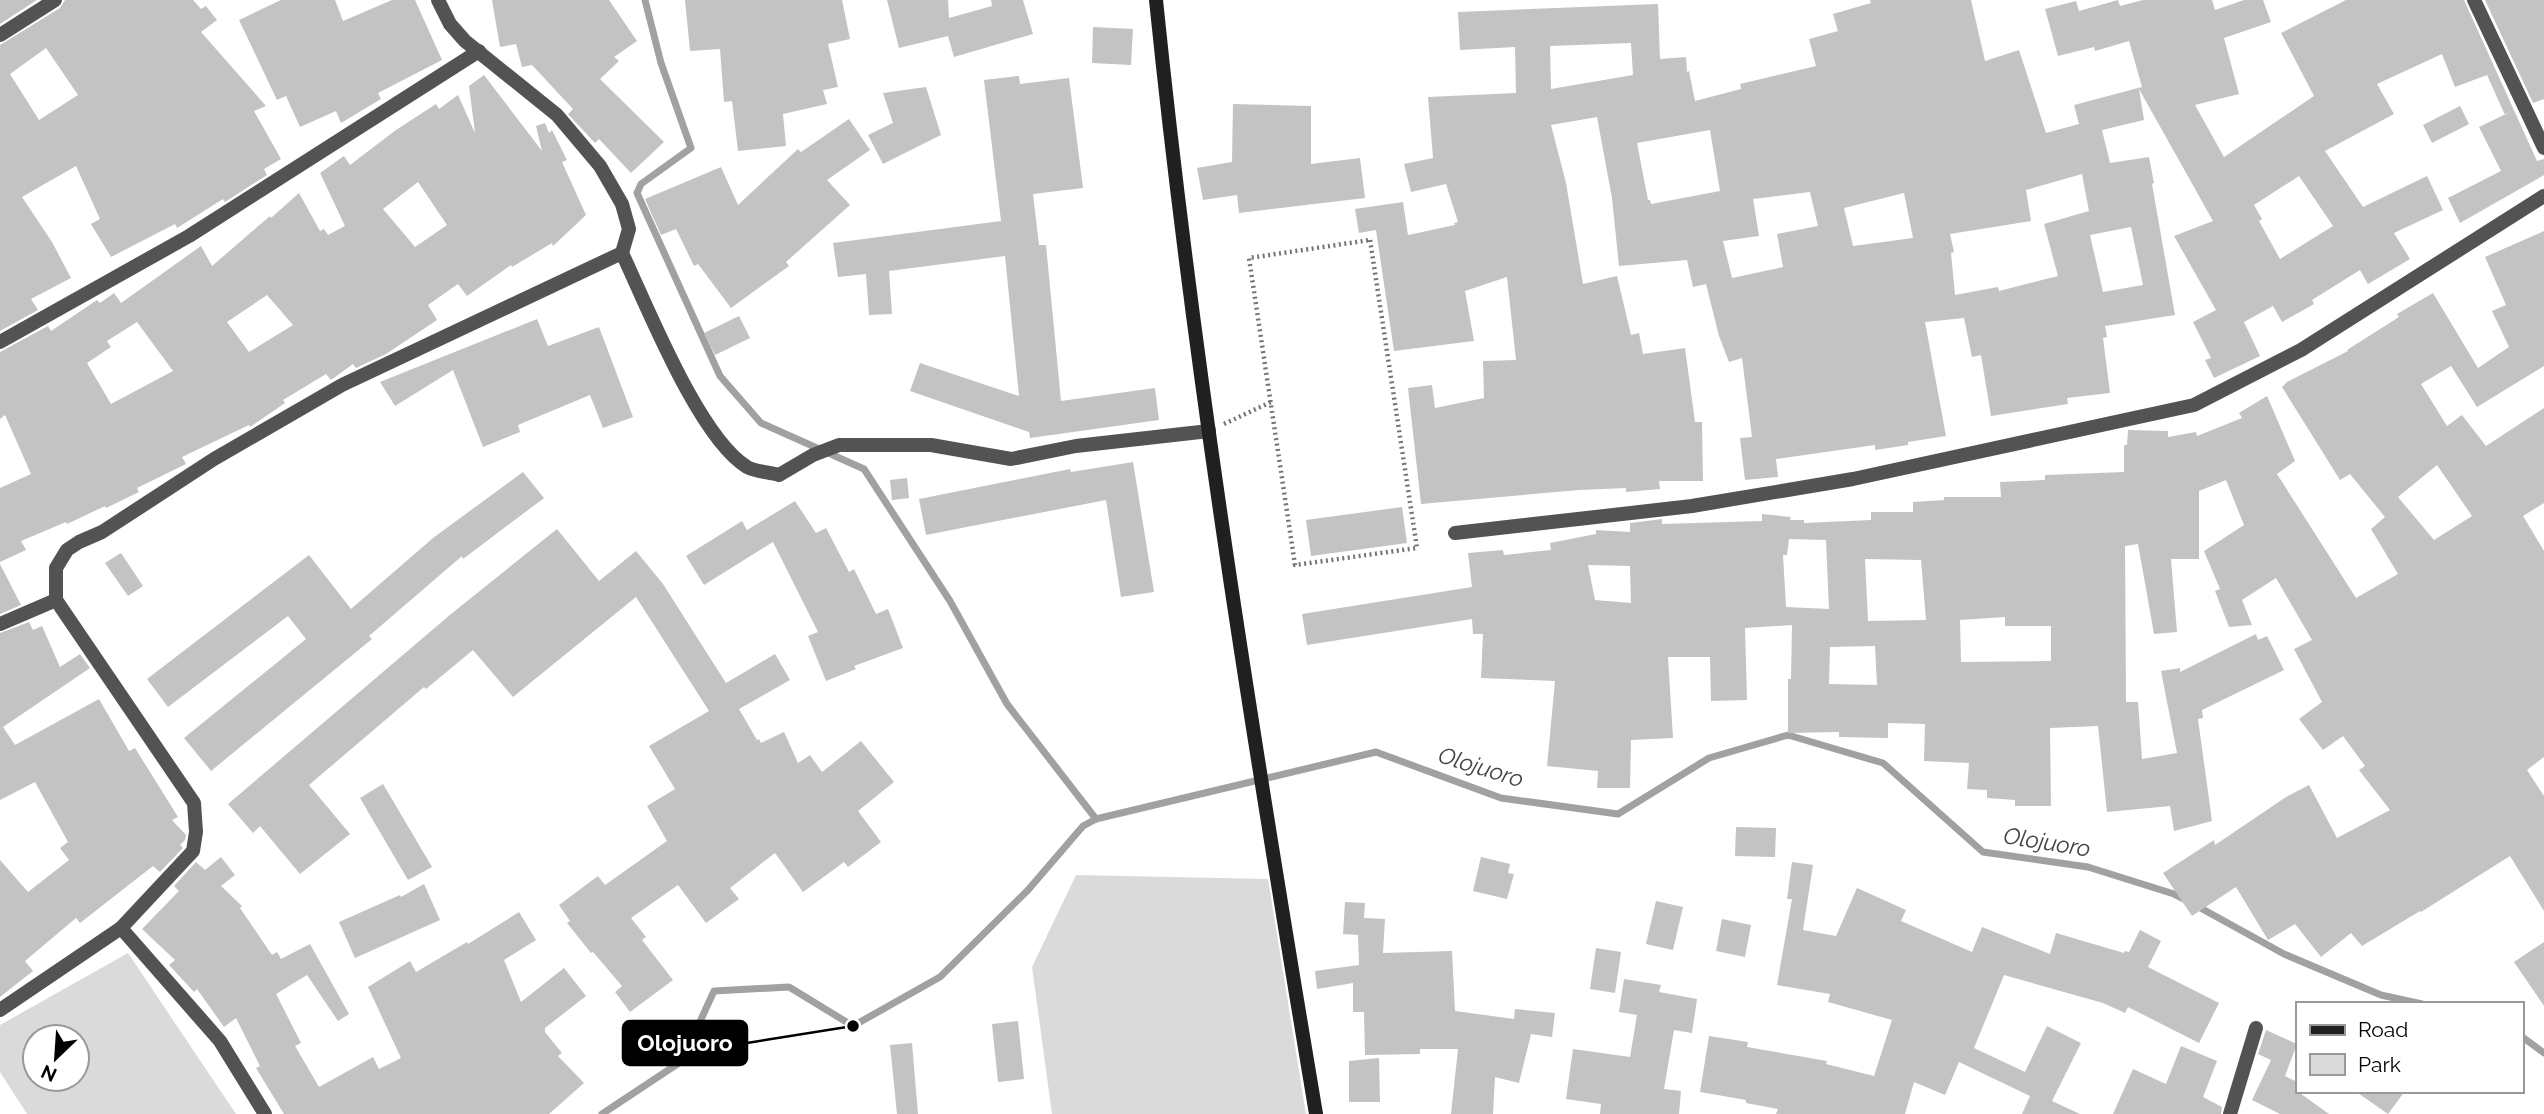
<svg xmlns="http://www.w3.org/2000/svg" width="2544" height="1114" viewBox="0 0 2544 1114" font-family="Raleway,sans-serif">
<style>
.green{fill:#dadada;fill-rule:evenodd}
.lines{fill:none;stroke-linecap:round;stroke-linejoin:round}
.stream{stroke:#a1a1a1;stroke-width:7}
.building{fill:#c3c3c3;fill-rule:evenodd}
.path{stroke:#757575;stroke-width:4.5;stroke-dasharray:2 3.5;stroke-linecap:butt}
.street{stroke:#535353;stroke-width:14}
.secondary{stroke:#202020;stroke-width:14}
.labels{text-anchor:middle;stroke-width:5;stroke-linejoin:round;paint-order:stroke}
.water-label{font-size:23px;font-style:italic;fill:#424242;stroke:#fff}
.leader{fill:none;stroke:#000;stroke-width:2.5}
.callout-dot{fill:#000;stroke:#fff;stroke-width:2.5}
.callout{fill:#000;stroke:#000;stroke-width:2.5}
.callout-label{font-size:23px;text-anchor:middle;font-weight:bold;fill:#fff}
</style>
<rect width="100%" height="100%" fill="#fff"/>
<g class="green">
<path d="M1076 875 1268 879 1306 1114H1052L1032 967Z"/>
<path d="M128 953 236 1114H27L0 1072V1025ZM35 1037H77V1079H35Z"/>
</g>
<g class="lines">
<g class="stream">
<path d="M645 0 661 63 691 148 641 184 637 193 720 376 761 423 864 469 950 601 1007 704 1096 819"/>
<path d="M2197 906 2284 954 2381 995 2422 1004"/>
<path d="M2521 1036 2544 1053"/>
<path d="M602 1114 682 1061 714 991 789 987 853 1026 940 977 1028 890 1083 826 1096 819 1376 752 1501 798 1618 814 1709 758 1788 735 1883 763 1983 852 2088 867 2174 894 2186 900"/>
</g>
</g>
<g class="building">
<path d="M0 0H37L0 24Z"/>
<path d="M65 0H193L201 9 206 6 217 20 201 32 266 106 254 111 281 159 264 169 267 175 225 202 223 199 177 228 175 224 111 257 91 224 100 219 76 166 22 197 52 242 71 278 31 299 38 310 0 331V45L60 8ZM46 48 78 95 39 120 10 74Z"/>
<path d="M281 0H335L343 21 392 0H415L442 60 378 93 381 99 341 123 336 111 300 127 286 96 277 100 239 20Z"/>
<path d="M492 0H609L637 41 614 57 619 61 600 79 664 142 631 173 599 139 595 143 568 114 573 109 532 65 522 67 516 44 500 47Z"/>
<path d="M685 0H842L850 39 828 44 838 87 823 90 827 104 783 114 786 146 738 151 732 101 724 102 720 49 690 51Z"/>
<path d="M887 0H948L949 18 992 6 991 0H1023L1033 34 954 57 948 36 899 48Z"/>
<path d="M1870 0H1971L1985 61 2019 50 2046 133 2079 124 2074 105 2142 87 2129 41 2095 51 2094 47 2058 56 2045 9 2076 1 2079 11 2118 0 2120 6 2143 0H2212L2215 10 2244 0H2263L2271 22 2224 38 2239 94 2195 105 2224 157 2314 96 2281 33 2346 0H2464L2537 161 2544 159V175L2460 223 2448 198 2501 171 2479 127 2510 112 2505 115 2487 75 2455 87 2442 54 2377 84 2394 114 2325 151 2363 207 2427 176 2443 210 2394 233 2410 259 2368 284 2360 270 2312 300 2314 304 2282 322 2273 306 2244 322 2260 356 2214 378 2205 360 2211 358 2193 322 2216 310 2174 236 2213 221 2139 89 2144 120 2102 130 2110 163 2149 157 2154 183 2152 184 2175 315 2105 326 2107 337 2103 338 2110 393 2067 398 2068 404 1991 416 1981 355 1972 357 1964 318 1925 322 1946 436 1908 442V445L1875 450V445L1776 459 1778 477 1745 480 1740 438 1752 437 1742 358 1729 362 1719 336 1706 284 1693 287 1687 260 1619 266 1612 198 1597 117 1551 125 1566 183 1583 284 1617 276 1631 335 1639 333 1643 354 1685 348 1695 422H1702L1703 481H1659L1660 489 1626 492V488L1579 490 1421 504 1408 388 1432 385 1435 408 1484 398 1483 361 1516 360 1507 277 1465 291 1474 341 1394 351 1376 230 1359 233 1355 209 1403 202 1408 235 1455 225 1454 223 1458 222 1446 184 1411 192 1404 164 1433 158 1428 97 1516 93 1515 47 1460 50 1458 12 1658 4 1660 59 1686 57 1687 72 1689 71 1695 101 1741 89 1740 84 1816 66 1809 39 1838 31 1833 14 1871 3ZM1631 43 1633 75 1551 89 1550 46ZM1710 130 1720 191 1651 204 1650 200H1648L1637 143ZM2082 174 2089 211 2044 224 2058 276 1999 291 1998 287 1955 295 1951 253 1954 252 1950 234 2031 221 2026 190ZM2299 176 2333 226 2280 259 2259 221 2262 219 2254 205ZM1810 192 1818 226 1777 234 1783 267 1732 278 1723 241 1759 236 1753 199ZM1904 193 1913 238 1853 246 1844 208ZM2131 227 2143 285 2103 292 2090 235Z"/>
<path d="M2485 0H2544V99L2533 103Z"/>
<path d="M1093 27 1133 29 1131 65 1092 63Z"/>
<path d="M484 75 542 151 536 126 545 123 549 133 552 130 567 160 562 162 586 215 553 246 552 243 512 267 511 265 467 296 458 284 428 305 437 320 386 354 356 368 353 364 331 380 326 374 283 400 285 403 250 427 249 425 182 457 186 464 137 488 139 492 106 508 105 506 67 524 66 522 21 541 26 550 0 562V488L31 474 5 415 0 419V352L48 326 51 331 97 300 100 303 114 293 121 303 201 246 212 266 270 216 271 218 299 193 320 231 324 229 328 235 345 226 320 173 344 156 350 165 396 130 436 104 439 109 458 95 475 133 469 86ZM418 182 447 225 415 247 383 209ZM267 295 293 325 249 352 227 322ZM137 322 173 371 111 404 87 363 111 347 107 341Z"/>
<path d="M1019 76 1020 84 1069 78 1083 188 1033 194 1039 245H1046L1061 401 1155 388 1159 420 1030 438 1029 432 910 391 920 363 1019 396 1005 256 889 271 892 314 869 315 866 274 838 277 833 243 1001 221 984 80Z"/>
<path d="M926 87 941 135 883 164 868 135 893 123 883 93Z"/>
<path d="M1233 104 1311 106V164L1360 158 1365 198 1239 213 1237 195 1203 200 1197 168 1232 162Z"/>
<path d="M2460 106 2469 124 2432 143 2423 125Z"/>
<path d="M849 119 870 150 827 180 850 205 786 262 789 266 731 308 698 264 694 266 676 229 661 235 645 199 721 167 738 205 798 149 801 152Z"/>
<path d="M2544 231V366L2477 407 2451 366 2421 384 2447 426 2462 415 2486 446 2544 408V503L2523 516 2544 551V757L2527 770 2544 796V911L2510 856 2421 912 2420 911 2362 946 2351 933 2321 957 2295 924 2268 940 2236 887 2192 916 2163 873 2214 840 2215 845 2286 797 2309 785 2337 838 2390 810 2359 770 2365 766 2343 736 2323 750 2299 719 2322 702 2294 649 2312 640 2276 578 2242 600 2252 625 2229 627 2215 591 2220 589 2204 551 2244 525 2226 480 2199 491V559H2171L2177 632 2154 634 2138 544 2125 546 2126 702H2138L2142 759 2177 753 2161 671 2180 668V672L2256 634 2258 640 2267 636 2284 670 2202 710 2203 718 2198 719 2212 821 2174 831 2170 806 2107 812 2098 726 2050 728 2051 806H2015V800L1987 798V790L1967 789 1969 763 1924 761 1925 724 1888 723V738L1839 737V732L1788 733V679H1791L1792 625 1745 628 1747 700 1711 701 1710 657H1668L1673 738 1631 740 1630 788H1597L1598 771 1547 766 1555 681 1481 678 1483 634H1473L1472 619 1307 645 1302 614 1472 587 1468 553 1503 550 1504 555 1551 550 1550 543 1596 534V530L1630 532V523L1662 519V524L1762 521V514L1791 517 1790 520H1804V523L1871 520V512H1913V502L1944 500V497H2001L2000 482 2045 480V475L2124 472V445H2127L2128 430 2168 431V437L2196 432 2197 436 2242 418 2239 413 2267 396 2295 461 2277 474 2356 598 2398 574 2371 529 2385 517 2350 474 2340 480 2282 387 2287 382 2348 351 2347 350 2399 317 2397 314 2433 293 2478 368 2509 347 2492 311 2506 305 2485 257ZM2437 465 2472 516 2434 540 2398 497ZM1789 539 1826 540 1829 609 1786 607 1783 555H1787ZM1865 559 1921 560 1926 620 1868 621ZM1588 565 1630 566 1631 603 1595 600ZM2005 617V626H2051V661L1961 662 1960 620ZM1875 646 1877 685 1829 684 1830 647Z"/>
<path d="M739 316 750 338 715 355 704 333Z"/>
<path d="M537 319 548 346 599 327 633 417 603 428 590 395 518 425 520 432 483 447 453 370 395 406 380 382Z"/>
<path d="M1133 462 1154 592 1121 597 1106 500 926 535 919 499 1070 469 1071 472Z"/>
<path d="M523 472 544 498 463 559 462 556 369 636 372 639 211 771 184 738 306 639 288 616 168 707 147 679 309 555 351 609 433 538Z"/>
<path d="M907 478 909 498 892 500 890 480Z"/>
<path d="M795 501 816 533 826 528 849 572 854 569 876 614 888 609 903 648 854 666 856 669 826 681 808 636 818 632 773 542 704 585 686 556 742 521 747 530Z"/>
<path d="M1402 507 1407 543 1311 556 1306 520Z"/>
<path d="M557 529 599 581 636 551 663 584 726 683 775 654 790 680 739 709 757 740 759 739 761 743 784 732 798 763 810 755 822 772 861 741 894 782 858 811 881 842 848 867 844 862 803 892 775 853 730 888 739 899 706 923 678 885 631 918 646 937 642 940 673 980 630 1012 615 992 622 986 593 952 591 953 567 923 570 921 559 905 598 876 605 885 667 841 647 806 675 789 649 746 709 711 636 597 513 697 473 650 426 689 424 687 309 785 350 834 300 874 260 826 253 833 228 804 451 614Z"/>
<path d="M121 553 143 586 128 596 105 563Z"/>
<path d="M0 564 21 605 0 614Z"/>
<path d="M29 622 33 630 42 626 60 667 80 654 90 668 3 727 15 745 99 699 129 751 135 748 178 817 172 820 186 835 185 840 180 845 183 848 160 872 153 866 80 923 76 918 25 961 33 971 0 997V860L28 892 69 860 60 848 68 842 35 782 0 800V633Z"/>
<path d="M383 784 432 867 408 880 360 798Z"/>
<path d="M1736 827 1776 828 1775 857 1735 856Z"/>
<path d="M221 857 235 875 221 886 242 906 240 908 272 955 277 952 281 959 310 944 349 1014 338 1021 307 975 276 994 301 1043 295 1046 319 1087 373 1057 379 1069 401 1058 368 987 410 961 416 972 467 942 468 944 519 912 536 940 504 960 521 1002 564 968 586 996 545 1028V1032L562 1053 558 1056 584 1083 549 1114H284L256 1068 260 1066 236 1018 224 1027 197 989 194 992 169 965 175 960 142 929 179 891 174 886 196 862 205 870Z"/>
<path d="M1481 857 1510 864 1508 873 1514 874 1507 899 1473 891Z"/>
<path d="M1792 862 1813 865 1803 930 1836 936 1857 888 1906 910 1901 921 1972 952 1982 927 2050 954 2056 933 2124 953 2125 951 2129 952 2140 930 2161 941 2148 967 2219 1003 2199 1043 2128 1007 2125 1013 2103 1003 2004 975 1974 1048 2025 1072 2047 1026 2081 1043 2052 1101 2080 1114H2022L2030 1096 1959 1062 1945 1095 1914 1082 1905 1114H1776L1778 1109 1746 1103V1100L1700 1092 1709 1036 1748 1042 1747 1047 1827 1061 1826 1064 1874 1076 1892 1020 1828 1002 1830 994 1777 985 1792 899H1787Z"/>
<path d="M424 884 440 920 355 958 339 922 400 895 401 897Z"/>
<path d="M1656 901 1683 907 1673 950 1646 944Z"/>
<path d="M1345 902 1365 903 1364 918 1385 919 1383 953 1452 951 1455 1011 1514 1019 1515 1009 1555 1013 1552 1037 1531 1034 1519 1083 1495 1077 1493 1114H1451L1458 1049H1420V1054L1365 1055 1364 1012H1353V983L1317 989 1315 971 1359 965 1358 935 1343 934Z"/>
<path d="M1722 919 1751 925 1745 957 1716 951Z"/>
<path d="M2544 942V1006L2514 962Z"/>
<path d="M1596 948 1621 952 1615 993 1590 989Z"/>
<path d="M1624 979 1661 985 1659 992 1697 999 1692 1033 1674 1030 1664 1089 1681 1091 1679 1114H1600L1601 1104 1566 1099 1573 1049 1630 1057 1637 1015 1619 1012Z"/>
<path d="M1018 1021 1024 1079 998 1082 992 1024Z"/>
<path d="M2266 1030 2297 1044 2285 1076 2297 1082V1091L2329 1114H2280L2252 1100 2271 1060 2258 1054Z"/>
<path d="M912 1043 918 1114H897L890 1045Z"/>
<path d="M2181 1046 2217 1061 2203 1097 2222 1107 2221 1114H2113L2133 1069 2166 1084Z"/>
<path d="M1379 1058 1380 1102H1349V1061Z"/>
<path d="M2355 1091H2405L2388 1114Z"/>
</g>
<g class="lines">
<g class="path">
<path d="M1370 240 1417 548 1295 565 1249 258Z"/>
<path d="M1224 424 1271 402"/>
</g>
<g class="street">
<path d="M438 0 450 24 465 41 557 115 600 166 622 204 629 229 622 253C647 306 699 438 747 467 756 472 769 472 779 475L813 455 839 445H931L1011 459 1076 446 1209 431"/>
<path d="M2474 0 2544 148"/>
<path d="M0 35 55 0"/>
<path d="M0 342 189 236 479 51"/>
<path d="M1455 533 1692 506 1853 479 2194 405 2301 350 2544 196"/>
<path d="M0 624 56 600"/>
<path d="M121 928 220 1041 265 1114"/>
<path d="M0 1010 121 928 193 851 196 832 194 803 56 600V568L67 550 79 542 102 532 214 459 342 385 622 253"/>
<path d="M2230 1114 2256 1028"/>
</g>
<path class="secondary" d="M1156 0C1194 373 1254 744 1316 1114"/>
</g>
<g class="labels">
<g class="water-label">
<text transform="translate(1481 767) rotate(17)" y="8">Olojuoro</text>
<text transform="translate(2047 842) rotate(9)" y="8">Olojuoro</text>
</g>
</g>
<path class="leader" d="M853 1026L747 1043"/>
<circle class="callout-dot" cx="853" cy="1026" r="7"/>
<rect class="callout" x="623" y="1021" width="124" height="44" rx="7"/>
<g class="callout-label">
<text x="685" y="1051">Olojuoro</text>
</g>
<rect x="2296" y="1002" width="228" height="91" fill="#ffffff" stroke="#999999" stroke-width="2"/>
<rect x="2310" y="1025" width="35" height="10" fill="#202020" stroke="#999999" stroke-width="2"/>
<text x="2358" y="1037" font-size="21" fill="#000000">Road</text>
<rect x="2310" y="1054" width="35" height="21" fill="#dadada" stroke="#999999" stroke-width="2"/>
<text x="2358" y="1072" font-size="21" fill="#000000">Park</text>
<g transform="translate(56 1058) rotate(205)"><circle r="33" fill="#ffffff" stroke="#999999" stroke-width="2"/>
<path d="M0-5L12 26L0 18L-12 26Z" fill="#000000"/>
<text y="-10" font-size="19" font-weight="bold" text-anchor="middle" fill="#000000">N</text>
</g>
</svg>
